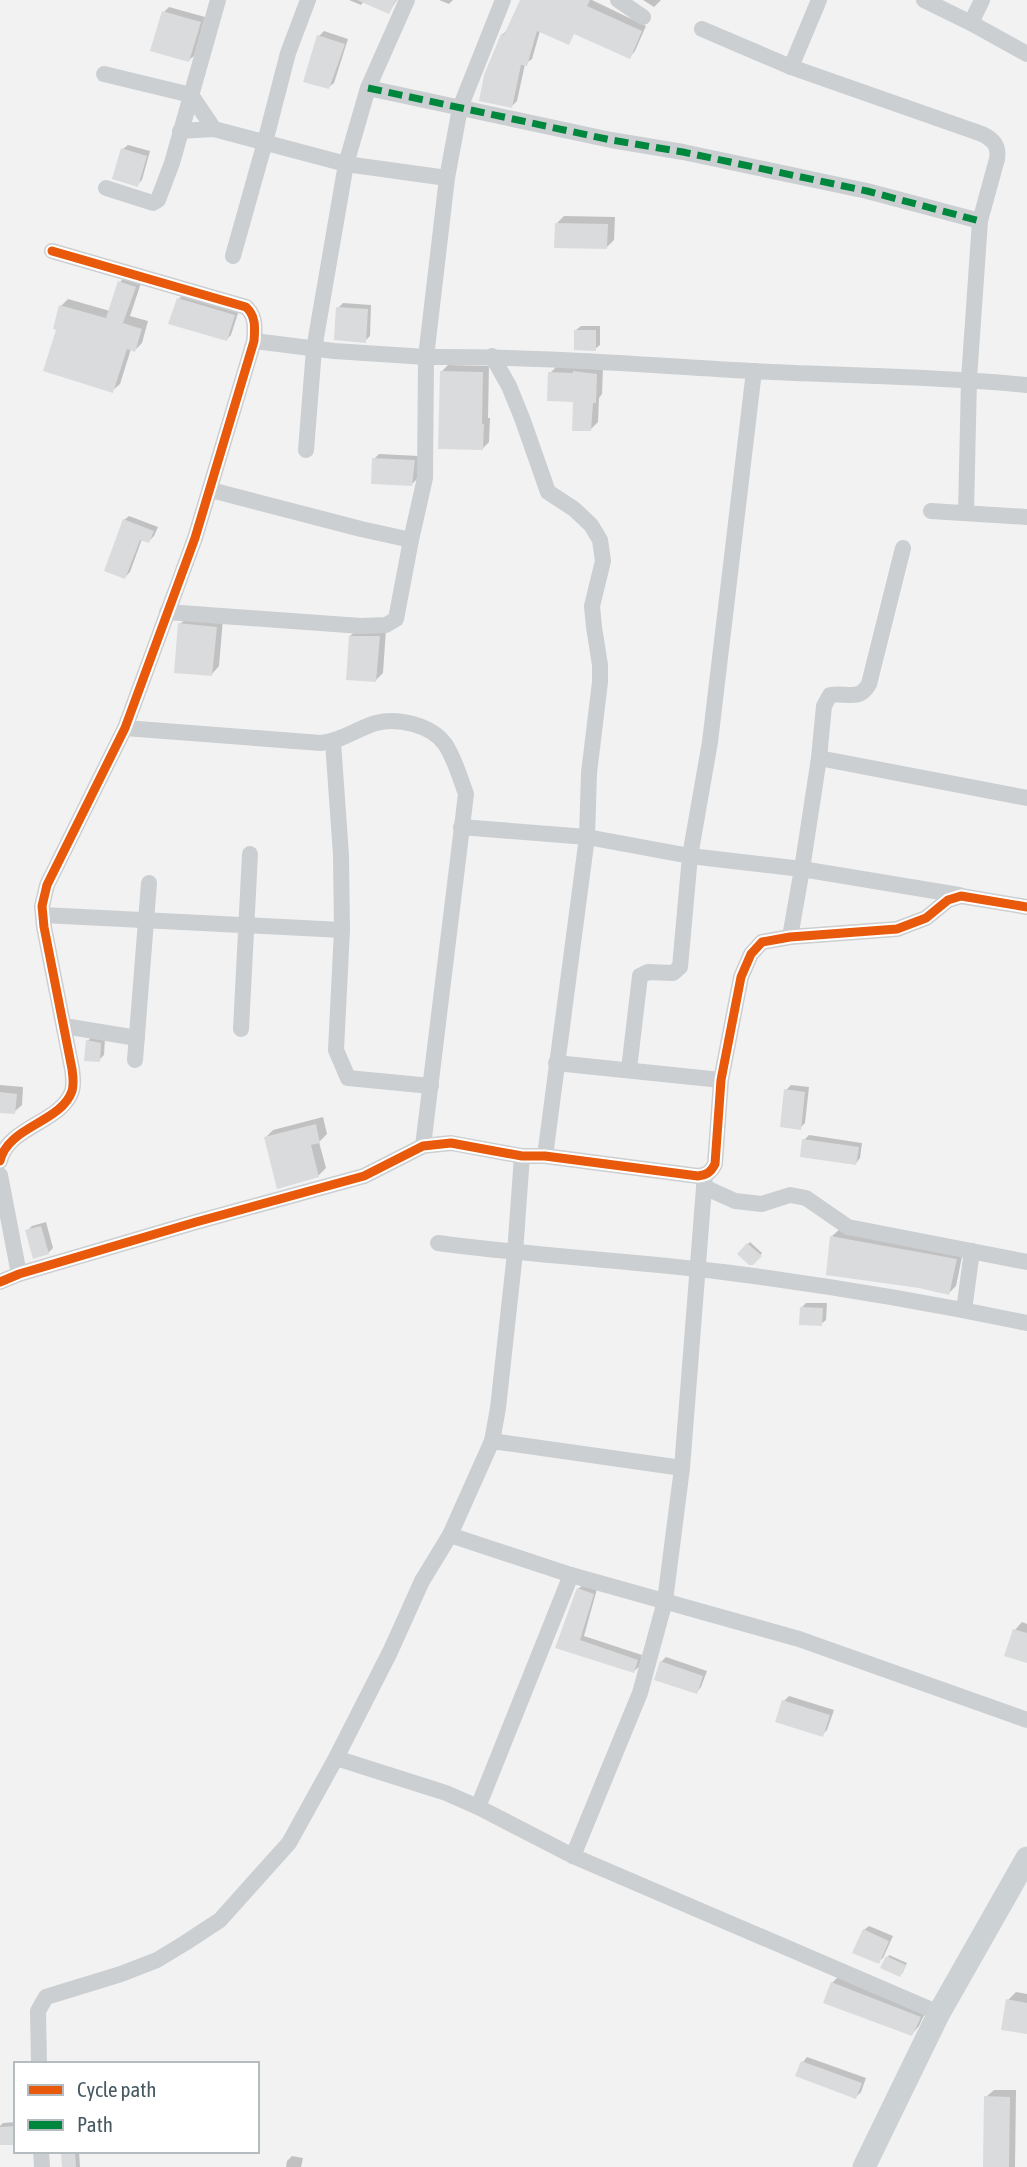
<svg xmlns="http://www.w3.org/2000/svg" width="1027" height="2167" viewBox="0 0 1027 2167" font-family="'Asap Condensed',sans-serif">
<style>
.shadow{fill:#0003}
.building{fill:#d9dbdc}
.lines{fill:none;stroke-linecap:round;stroke-linejoin:round}
.street{stroke:#cbcfd1;stroke-width:16}
.secondary{stroke:#ccd1d3;stroke-width:23}
.quiet{stroke:#00873e;stroke-width:7;stroke-dasharray:14 7;stroke-linecap:butt}
.cycleway-casing{stroke:#fff;stroke-width:13}
.cycleway{stroke:#e8590c;stroke-width:9}
</style>
<rect width="100%" height="100%" fill="#f3f2f2"/>
<g class="shadow">
<path d="M349 0H397L389 12 364 1 361 5Z"/>
<path d="M439 0H453L449 4Z"/>
<path d="M523 0H592L646 26 635 51 630 57 579 26 568 43 540 31 532 59 525 64 517 101 512 106 502 35 508 29Z"/>
<path d="M643 0H661L654 7Z"/>
<path d="M169 7 205 17 194 56 189 60 164 12Z"/>
<path d="M324 31 348 39 334 83 329 87 305 80 319 36Z"/>
<path d="M128 145 150 151 142 180 137 185 123 149Z"/>
<path d="M564 216 615 217 614 240 606 248 557 223Z"/>
<path d="M127 275 142 280 130 316 148 321 142 343 135 350 131 349 120 384 112 391 59 328 61 306 68 299 110 311 120 282Z"/>
<path d="M183 294 239 310 231 335 227 339 179 299Z"/>
<path d="M343 303 371 305 370 336 365 341 338 308Z"/>
<path d="M581 326H600V345L595 349 576 330Z"/>
<path d="M448 365 489 366 488 418H490L489 442 483 448 441 372Z"/>
<path d="M557 366 603 367 602 394 599 398 598 422 591 429 575 400 550 373Z"/>
<path d="M379 454 419 456 417 479 412 484 374 459Z"/>
<path d="M129 516 158 527 154 536 149 541 142 539 130 572 125 577 124 520Z"/>
<path d="M188 617 223 619 219 666 212 674 180 624Z"/>
<path d="M358 629H386L383 673 376 680 350 636Z"/>
<path d="M92 1036 105 1038 104 1055 99 1060 88 1041Z"/>
<path d="M0 1085 23 1087 22 1105 14 1112 0 1111Z"/>
<path d="M791 1085 809 1087 805 1123 800 1128 786 1090Z"/>
<path d="M323 1117 327 1134 319 1142 326 1168 318 1176 266 1137 273 1130Z"/>
<path d="M809 1135 862 1143 860 1158 856 1163 804 1140Z"/>
<path d="M46 1222 53 1248 48 1253 27 1231 32 1226Z"/>
<path d="M840 1229 963 1252 956 1286 949 1293 919 1286 832 1236Z"/>
<path d="M750 1242 762 1253 753 1264 739 1254Z"/>
<path d="M806 1303H827L826 1320 821 1324 802 1307Z"/>
<path d="M583 1585 597 1589 584 1636 642 1655 639 1667 634 1671 557 1647 578 1589Z"/>
<path d="M1022 1622 1027 1624V1661L1015 1630Z"/>
<path d="M666 1657 707 1671 701 1687 697 1692 661 1662Z"/>
<path d="M789 1696 834 1710 827 1730 822 1735 784 1701Z"/>
<path d="M869 1926 893 1936 883 1958 878 1962 864 1930Z"/>
<path d="M889 1955 907 1963 902 1974 888 1957Z"/>
<path d="M840 1975 927 2009 919 2026 912 2034 832 1983Z"/>
<path d="M1016 1992 1027 1994V2032L1008 2000Z"/>
<path d="M807 2057 866 2078 861 2092 856 2097 803 2062Z"/>
<path d="M994 2090H1016L1015 2167H985L986 2097Z"/>
<path d="M16 2122V2143L0 2144V2126L3 2123Z"/>
<path d="M65 2151H79L80 2167H63L62 2154Z"/>
<path d="M292 2156 303 2158 301 2167H286L287 2161Z"/>
</g>
<g class="building">
<path d="M357 0H396L389 14Z"/>
<path d="M520 0H590L587 6 642 31 630 59 574 34 569 45 537 31 527 66 521 65 512 108 479 101 484 75 501 34 504 35Z"/>
<path d="M162 11 201 22 189 62 150 51Z"/>
<path d="M317 35 345 44 329 89 303 82Z"/>
<path d="M121 148 147 156 138 187 112 179Z"/>
<path d="M555 223 608 224 607 249 554 248Z"/>
<path d="M118 281 136 287 123 323 142 329 135 352 127 349 113 393 43 371 56 330 53 329 59 305 106 318Z"/>
<path d="M177 298 235 315 227 341 168 324Z"/>
<path d="M336 307 368 309 366 343 334 340Z"/>
<path d="M574 330H596V351L574 350Z"/>
<path d="M440 371 483 372 482 424H484L483 450 438 449Z"/>
<path d="M573 371 597 374 596 403H593L591 431H572L573 402 547 401 548 372 573 373Z"/>
<path d="M372 458 415 460 412 486 371 484Z"/>
<path d="M123 519 154 531 149 543 140 540 125 579 104 571Z"/>
<path d="M178 623 217 627 212 676 174 673Z"/>
<path d="M349 636H380L376 682 346 680Z"/>
<path d="M86 1040 101 1043 100 1062 84 1061Z"/>
<path d="M784 1089 805 1092 801 1130 780 1127Z"/>
<path d="M0 1092 17 1094 15 1114 0 1113Z"/>
<path d="M316 1124 320 1143 311 1145 319 1177 277 1189 264 1137Z"/>
<path d="M802 1139 859 1147 856 1165 800 1157Z"/>
<path d="M41 1226 49 1254 33 1259 25 1230Z"/>
<path d="M830 1236 957 1259 949 1295 919 1288 826 1275Z"/>
<path d="M747 1243 762 1256 753 1265H749L737 1254Z"/>
<path d="M800 1307 823 1308 822 1326 799 1325Z"/>
<path d="M577 1588 594 1594 580 1640 638 1660 634 1673 555 1648Z"/>
<path d="M1013 1629 1027 1633V1663L1004 1656Z"/>
<path d="M660 1661 703 1676 697 1694 654 1680Z"/>
<path d="M782 1700 830 1715 823 1737 775 1722Z"/>
<path d="M863 1929 889 1941 879 1964 852 1953Z"/>
<path d="M886 1956 906 1965 900 1977 880 1968Z"/>
<path d="M831 1982 921 2017 912 2036 823 2003Z"/>
<path d="M1006 1999 1027 2003V2034L1001 2030Z"/>
<path d="M801 2061 862 2083 856 2099 795 2076Z"/>
<path d="M984 2096 1010 2097 1009 2167H983Z"/>
<path d="M16 2126V2145H0V2127Z"/>
<path d="M75 2152 76 2167H62L61 2153Z"/>
</g>
<g class="lines">
<g class="street">
<path d="M618 0 643 17"/>
<path d="M924 0 971 23 1027 54"/>
<path d="M971 23 982 0"/>
<path d="M702 29 791 67 982 134C994 140 999 146 997 159L980 221 969 379 966 513"/>
<path d="M791 67 819 0"/>
<path d="M104 74 191 95 214 129"/>
<path d="M368 88 611 140 683 152 867 191 980 221"/>
<path d="M180 131 214 129 346 164 447 178"/>
<path d="M106 188 153 203 158 200 172 163 218 0"/>
<path d="M233 256 265 142 288 53 308 0"/>
<path d="M254 341 334 351 426 357 447 178 460 108 503 0"/>
<path d="M492 356 509 386 522 418 548 492 574 509 591 525 600 540 603 561 592 606 594 627 600 665V682L589 773 587 837 545 1156"/>
<path d="M754 371 710 742 690 856 802 869 790 937"/>
<path d="M306 450 314 349 346 164 368 88 407 0"/>
<path d="M211 490 361 529 411 540"/>
<path d="M931 511 1027 517"/>
<path d="M903 548 869 684C859 702 846 692 830 695L824 706 819 758 802 869 959 895"/>
<path d="M167 612 361 626 386 625 396 619 411 540 425 478 426 357C535 356 643 365 751 371 843 376 935 376 1027 385"/>
<path d="M125 728 321 743C342 741 356 729 376 723 398 717 431 725 445 744 455 759 460 778 466 794L423 1146"/>
<path d="M333 742 341 855 342 930 336 1050 348 1078 431 1086"/>
<path d="M819 758 1027 798"/>
<path d="M461 827 587 837 690 856 680 967 673 973 648 972 640 976 629 1069"/>
<path d="M43 915 342 930"/>
<path d="M64 1026 137 1038"/>
<path d="M241 1029 250 854"/>
<path d="M135 1060 149 883"/>
<path d="M556 1063 721 1080"/>
<path d="M0 1161C8 1126 61 1123 72 1091 74 1085 73 1076 72 1069L44 927 42 906 47 885 125 728 195 538 254 341C255 328 256 316 246 307L52 251"/>
<path d="M0 1175 19 1274"/>
<path d="M704 1187 735 1201 762 1204 790 1195 806 1198 848 1227 1027 1262"/>
<path d="M438 1243C533 1256 628 1260 723 1272 825 1285 927 1302 1027 1323"/>
<path d="M0 1282 19 1274 196 1222 364 1176 423 1146 451 1143 522 1156H545L698 1176C707 1175 711 1172 715 1164L721 1080 741 977 751 954 762 942 790 937 897 929 926 918 948 900 961 896 1027 907"/>
<path d="M964 1310 972 1251"/>
<path d="M492 1441 682 1468"/>
<path d="M450 1535 571 1575 799 1639 1027 1720"/>
<path d="M336 1758 446 1793 478 1807 573 1856 939 2013"/>
<path d="M478 1807 571 1575"/>
<path d="M573 1856 640 1693 665 1601 682 1468 705 1175"/>
<path d="M39 2064 38 2011 46 1997 121 1974 157 1960 185 1943 220 1920 289 1843 336 1758 390 1652 422 1581 450 1535 492 1441 498 1408 515 1253 522 1156"/>
<path d="M41 2151 42 2167"/>
</g>
<path class="secondary" d="M864 2167 939 2013 1027 1858"/>
<path class="quiet" d="M368 88 611 140 683 152 867 191 980 221"/>
<g class="cycleway-casing">
<g id="cycleway">
<path d="M0 1161C8 1126 61 1123 72 1091 74 1085 73 1076 72 1069L44 927 42 906 47 885 125 728 195 538 254 341C255 328 256 316 246 307L52 251"/>
<path d="M0 1282 19 1274 196 1222 364 1176 423 1146 451 1143 522 1156H545L698 1176C707 1175 711 1172 715 1164L721 1080 741 977 751 954 762 942 790 937 897 929 926 918 948 900 961 896 1027 907"/>
</g>
</g>
<use href="#cycleway" class="cycleway"/>
</g>
<rect x="14" y="2062" width="245" height="91" fill="#ffffff" stroke="#b5bcc0" stroke-width="2"/>
<rect x="28" y="2085" width="35" height="10" fill="#e8590c" stroke="#b5bcc0" stroke-width="2"/>
<text x="77" y="2097" font-size="21" fill="#465861">Cycle path</text>
<rect x="28" y="2120" width="35" height="10" fill="#00873e" stroke="#b5bcc0" stroke-width="2"/>
<text x="77" y="2132" font-size="21" fill="#465861">Path</text>
</svg>
